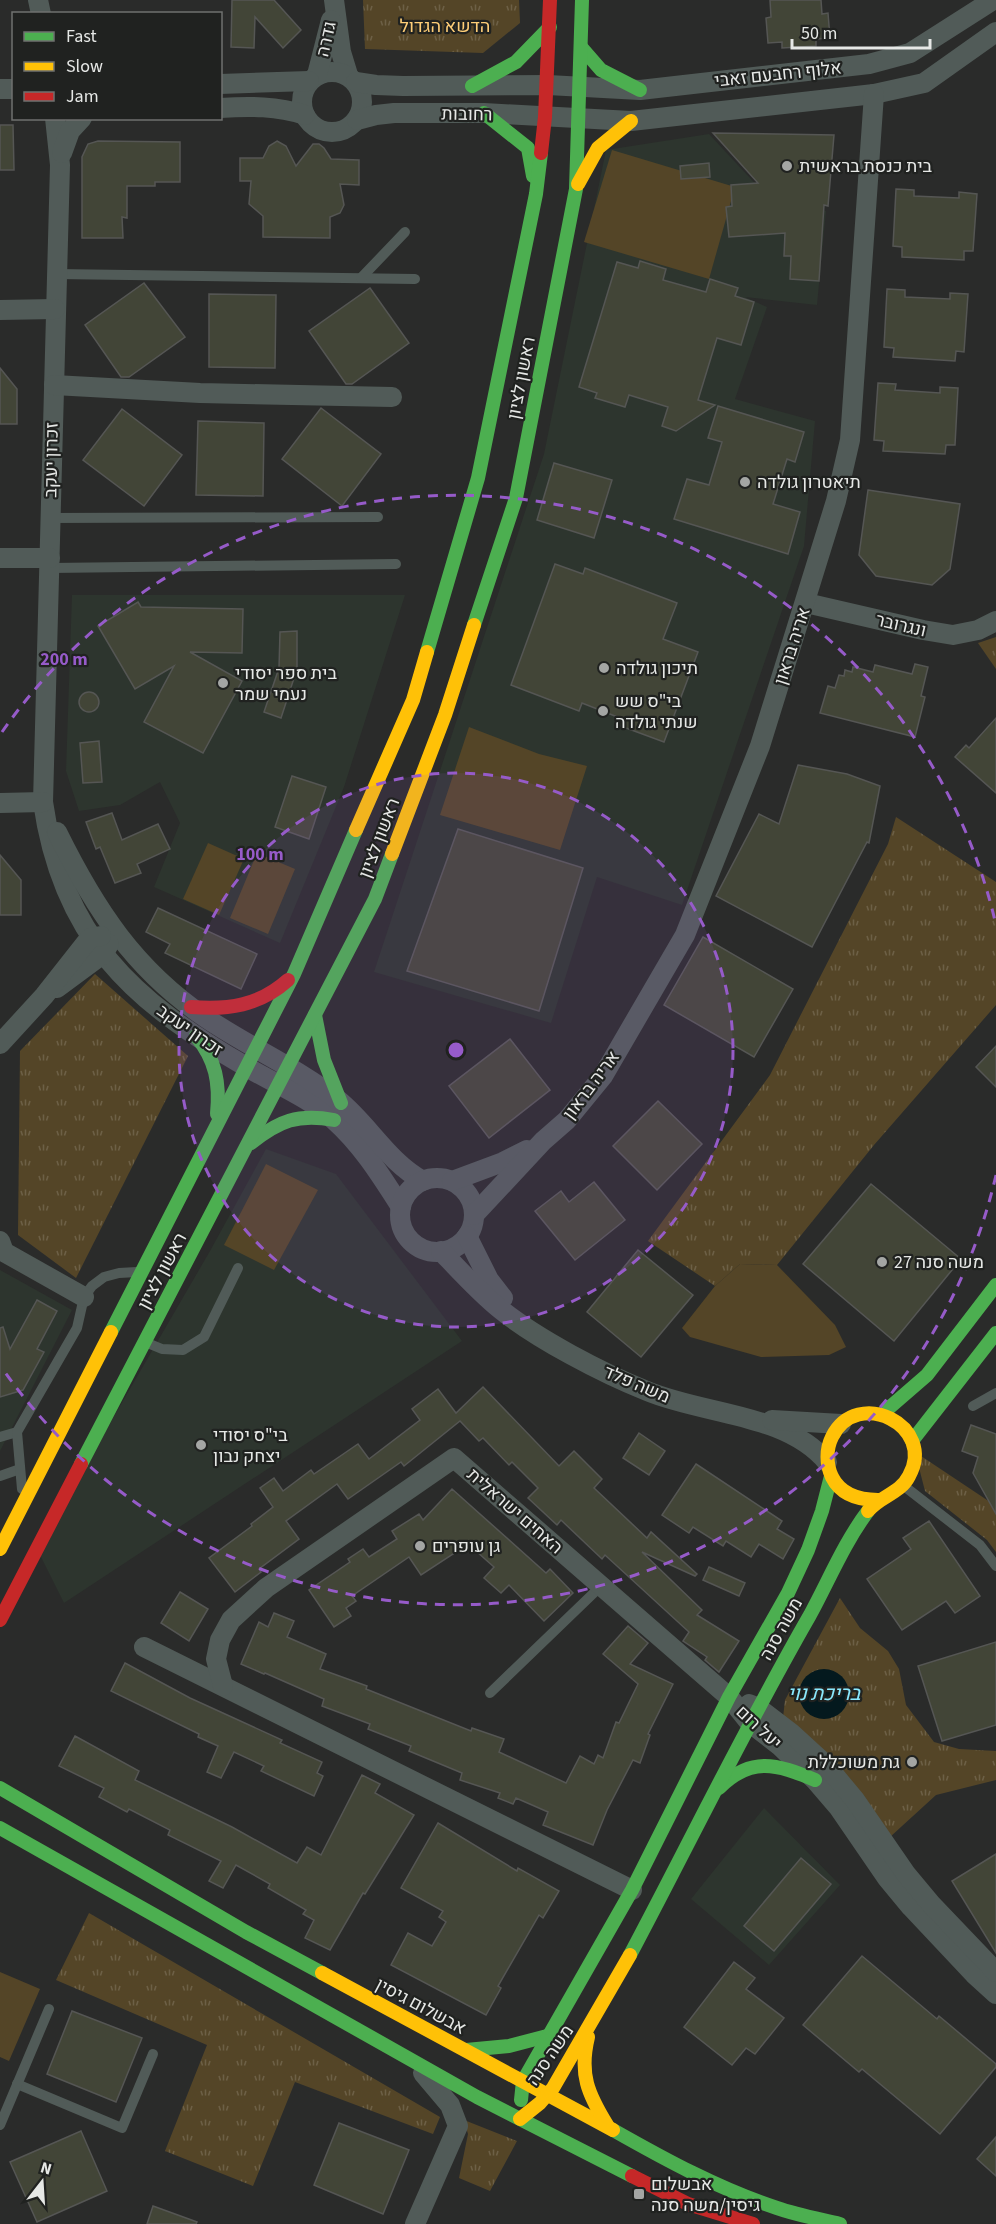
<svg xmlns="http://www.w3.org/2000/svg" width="996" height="2224" viewBox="0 0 996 2224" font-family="'Source Sans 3',Heebo,sans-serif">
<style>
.built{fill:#2d352e}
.grass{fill:url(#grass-tufts)}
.pitch{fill:#544527}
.water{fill:#04191e}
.building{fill:#424537;stroke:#555654;stroke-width:1.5}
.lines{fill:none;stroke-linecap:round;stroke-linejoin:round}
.lane{stroke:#515b58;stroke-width:10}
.street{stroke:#515b58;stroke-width:20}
.fast{stroke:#4caf50;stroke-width:14}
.slow{stroke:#ffc107;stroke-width:14}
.jam{stroke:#c62828;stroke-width:14}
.ring{fill:none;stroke:#965bc9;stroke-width:3;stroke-dasharray:10 8}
.poi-dot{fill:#a4a6a4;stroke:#202220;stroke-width:2}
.labels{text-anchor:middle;stroke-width:4.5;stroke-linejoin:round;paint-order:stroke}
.park-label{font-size:18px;fill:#fdcd77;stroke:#202220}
.street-label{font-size:18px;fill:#e6e8e6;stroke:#202220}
.poi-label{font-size:18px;fill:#e6e8e6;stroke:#202220;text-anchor:start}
.water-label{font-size:20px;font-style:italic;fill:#8ae9fe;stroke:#202220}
.centre{fill:#965bc9;stroke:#202220;stroke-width:3}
.ring-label{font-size:18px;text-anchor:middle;font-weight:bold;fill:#965bc9;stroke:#202220;stroke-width:4.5;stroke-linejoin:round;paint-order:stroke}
</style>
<defs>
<pattern id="grass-tufts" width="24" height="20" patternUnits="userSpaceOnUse" patternTransform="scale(1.5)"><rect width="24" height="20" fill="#544527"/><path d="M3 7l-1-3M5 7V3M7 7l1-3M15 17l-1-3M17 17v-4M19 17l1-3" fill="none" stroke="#6d6046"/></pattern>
</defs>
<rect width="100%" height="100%" fill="#2a2b2a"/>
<g class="built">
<path d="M709 134 765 194 826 211 817 305 745 297 767 307 735 399 815 421 804 546 682 905 597 877 551 1023 374 972 544 454 606 150Z"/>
<path d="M72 595H405L344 787 280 943 154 887 180 823 160 782 120 805 79 811 66 771Z"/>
<path d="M266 1149 336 1174 462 1341 64 1603 37 1549 210 1251Z"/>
<path d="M0 1270 72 1310 0 1451Z"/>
<path d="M764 1808 840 1885 769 1965 691 1899Z"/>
</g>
<g class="grass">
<path d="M363 0H519L520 23 483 53 365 49Z"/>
<path d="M996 637V669L978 643Z"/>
<path d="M896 817 996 882V1005L874 1145 777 1265 740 1264 715 1286 648 1241 770 1075 888 844Z"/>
<path d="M95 974 188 1056 76 1278 18 1235 20 1051Z"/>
<path d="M915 1452 996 1506V1552L987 1540 925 1491Z"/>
<path d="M840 1598 860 1628 888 1651 899 1669 906 1705 934 1742 959 1749 996 1751V1780L936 1795 890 1837 783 1718 785 1700Z"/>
<path d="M89 1913 440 2117 433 2134 295 2082 253 2186 165 2151 207 2045 56 1980Z"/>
<path d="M464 2120 517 2141 490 2191 459 2178 468 2134Z"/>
</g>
<g class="pitch">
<path d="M612 150 735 187 709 279 584 242Z"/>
<path d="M469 727 539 754 587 766 560 850 440 815Z"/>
<path d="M208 843 244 859 219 915 183 899Z"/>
<path d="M257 853 295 869 268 934 230 918Z"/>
<path d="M266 1164 318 1190 274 1270 224 1245Z"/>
<path d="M740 1264 777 1265 835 1325 846 1347 829 1355 761 1357 690 1337 682 1328 715 1286Z"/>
<path d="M0 1972 40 1989 9 2061 0 2057Z"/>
</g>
<circle class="water" cx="824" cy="1694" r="25"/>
<g class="building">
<path d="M232 0H274L301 30 283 48 255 17 254 48 231 47Z"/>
<path d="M770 0H821L822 14 828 13 830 38 816 39V46L782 48V42L768 43 766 18 771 17Z"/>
<path d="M0 125H13L14 170H0Z"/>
<path d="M713 133 834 135 828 206 824 205 819 281 790 279 791 256H784L785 233 729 237 726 207 732 206 731 185 758 183Z"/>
<path d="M98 141 180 142V182H155V186H127V218L122 217 123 238H82V157L88 144Z"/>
<path d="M277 141 286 146 296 166 313 144H319L324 148 331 159 359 160V185L340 184 344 205 340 213 330 217V238L263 237V216L249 204 251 181H240V158H263L269 146Z"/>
<path d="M709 163 710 177 681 179 680 166Z"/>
<path d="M896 189 914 190V196L959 198V192L977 194 973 251H964V260L902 257V247L893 246Z"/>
<path d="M640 261 666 269 663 280 706 292 710 279 738 288 735 296 754 302 741 345 717 338 698 400 715 405 676 431 662 426 668 407 629 395 625 407 595 398 597 393 579 387 617 262 638 268Z"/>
<path d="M144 283 185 337 129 377H121L85 325Z"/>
<path d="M370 288 409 343 352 384H346L309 331Z"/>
<path d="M887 289 905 290V297L950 299V293L968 294 964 352 956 351 955 361 893 357 894 348 884 347Z"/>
<path d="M209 294 276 295 275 368 209 367Z"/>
<path d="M0 368 17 389V424H0Z"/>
<path d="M878 383 896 384 895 390 940 393V387L958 388 955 445H946L945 454 883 451 884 441 874 440Z"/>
<path d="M718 406 804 432 795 462 787 459 773 504 800 512 788 554 674 519 687 479 709 485 722 442 708 438Z"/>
<path d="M321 408 381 454 342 506 282 459Z"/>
<path d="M122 409 182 455 144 506 83 460Z"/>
<path d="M198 421 264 423 263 496 196 495Z"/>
<path d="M554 463 612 480 594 538 537 520Z"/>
<path d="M868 490 960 504 950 569 932 585 876 576 859 555Z"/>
<path d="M555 564 583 574 585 568 677 603 663 639 698 652 664 742 618 725 620 718 582 703 579 711 511 685Z"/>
<path d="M138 602 141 607 243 609 242 653 190 652 242 681 203 753 144 722 174 666 135 689 98 626Z"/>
<path d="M297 631V669L281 718 264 712 279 668 280 632Z"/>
<path d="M915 664 928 667 921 696 925 697 915 737 820 713 828 686 835 688 839 675 844 676 845 670 852 672 853 667 873 672 875 665 912 674Z"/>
<circle cx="89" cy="702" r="10"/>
<path d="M996 718V793L955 757 966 745 969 748Z"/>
<path d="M99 741 102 782 83 783 80 743Z"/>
<path d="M798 765 847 774 880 786 869 843 867 842 812 947 716 896 759 814 779 824Z"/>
<path d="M292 776 326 787 309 839 275 827Z"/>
<path d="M112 813 122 840 158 824 170 849 137 864 141 873 115 883 100 847 96 849 86 822Z"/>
<path d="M458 829 583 868 539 1011 407 971Z"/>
<path d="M0 855 21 880V915H0Z"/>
<path d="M158 908 257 954 241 989 165 953 170 944 146 932Z"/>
<path d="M703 937 793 989 754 1057 664 1005Z"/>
<path d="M510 1039 550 1090 489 1138 449 1086Z"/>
<path d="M996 1046V1087L976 1067Z"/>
<path d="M658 1101 702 1144 657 1190 613 1146Z"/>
<path d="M594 1182 625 1220 575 1260 535 1211 561 1191 569 1202Z"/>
<path d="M871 1184 961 1259 894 1341 803 1264Z"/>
<path d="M638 1250 693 1295 641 1357 587 1312Z"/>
<path d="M37 1300 57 1311 37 1349 44 1352 23 1390 0 1397V1328L3 1327 10 1349Z"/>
<path d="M483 1387 559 1466 574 1451 602 1479 594 1488 647 1538 651 1532 697 1574 695 1576 642 1552 702 1610 697 1615 739 1641 719 1672 705 1660 707 1657 683 1641 689 1632 605 1555 602 1559 561 1520 557 1525 528 1498 538 1488 512 1462 509 1465 483 1438 479 1441 460 1421 404 1466 401 1462 348 1499 337 1484 286 1521 299 1539 259 1569 261 1572 235 1592 209 1558 252 1526 251 1524 273 1507 260 1488 274 1478 283 1491 311 1470 314 1474 358 1444 369 1459 420 1420 412 1409 438 1389 456 1413Z"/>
<path d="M971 1425 996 1434V1514L973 1473 978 1457 962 1451Z"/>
<path d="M639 1433 665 1451 649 1475 623 1458Z"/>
<path d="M696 1464 782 1521 777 1529 794 1539 783 1559 759 1544 751 1557 726 1541 723 1546 693 1527 689 1533 662 1515Z"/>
<path d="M452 1489 546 1573 550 1569 573 1593 544 1621 509 1585 501 1593 484 1578 494 1567 468 1544 463 1550 462 1548 421 1575 409 1557 352 1596 356 1601 346 1608 351 1616 334 1627 309 1590 350 1562 348 1559 363 1549 369 1557 397 1539 392 1531 419 1514 423 1520Z"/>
<path d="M929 1521 980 1596 955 1613 946 1601 902 1630 867 1579 911 1549 903 1538Z"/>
<path d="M709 1567 745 1583 739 1596 703 1580Z"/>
<path d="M180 1592 208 1609 189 1641 161 1623Z"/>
<path d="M274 1613 294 1621 287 1637 326 1654 320 1669 367 1686 366 1689 471 1731 472 1728 504 1739 499 1752 566 1783 580 1756 594 1764 598 1755 603 1758 616 1722 619 1723 638 1684 603 1654 628 1626 648 1643 630 1664 673 1684 648 1734 650 1735 640 1763 633 1760 607 1810 593 1845 543 1825 548 1812 516 1798 513 1804 498 1798 500 1793 460 1780 462 1773 409 1751 411 1746 368 1729 370 1724 322 1706 324 1699 265 1673 264 1674 241 1664 259 1622 268 1627Z"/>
<path d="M996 1642V1725L942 1741 918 1666Z"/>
<path d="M125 1663 190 1698 282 1740 280 1743 322 1762 317 1773 323 1776 314 1796 261 1771 264 1766 234 1752 221 1778 207 1772 218 1746 198 1737 199 1734 111 1691Z"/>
<path d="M75 1736 139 1771 135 1780 232 1827 297 1863 307 1847 321 1855 362 1775 380 1784 375 1793 414 1815 365 1894 363 1893 330 1950 305 1938 314 1920 303 1914 306 1910 268 1888 270 1884 236 1865 223 1888 209 1881 221 1861 168 1835 170 1830 129 1809 127 1812 99 1797 104 1788 59 1766Z"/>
<path d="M438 1823 517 1871 518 1868 559 1891 543 1918 539 1915 498 1986 501 1988 486 2015 391 1965 408 1933 432 1946 446 1922 439 1917 443 1911 401 1888Z"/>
<path d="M996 1854V1953L952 1881Z"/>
<path d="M801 1858 831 1884 774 1951 744 1926Z"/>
<path d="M862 1956 937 2019 939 2016 996 2064V2067L940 2134 862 2069 859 2072 803 2025Z"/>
<path d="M734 1962 755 1978 746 1989 784 2018 755 2054 746 2048 732 2065 684 2027Z"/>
<path d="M72 2011 142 2038 116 2102 47 2074Z"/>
<path d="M339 2123 409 2150 383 2214 314 2185Z"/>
<path d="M81 2131 107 2191 37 2222 10 2162Z"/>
<path d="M996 2137V2176L977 2159Z"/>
<path d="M153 2206 197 2222 196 2224H147Z"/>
</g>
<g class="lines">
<g class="lane">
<path d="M56 274 415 279"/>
<path d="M361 278 405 232"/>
<path d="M50 518 378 517"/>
<path d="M50 568 396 564"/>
<path d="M145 1342 162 1349 183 1350 204 1337 238 1268"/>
<path d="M973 1406 996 1393"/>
<path d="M0 1437 17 1432"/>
<path d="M0 1476 20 1469"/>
<path d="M904 1486 980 1545 996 1566"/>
<path d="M22 1489 17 1432 77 1328 84 1297 92 1286 104 1277 119 1273 137 1272"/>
<path d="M490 1693 601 1586"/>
<path d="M17 2084 122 2128 153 2054"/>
<path d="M0 2125 49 2009"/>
</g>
<g class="street">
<path d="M38 0 41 14"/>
<path d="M334 0 341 52 348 75"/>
<circle cx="332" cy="102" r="30"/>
<path d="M317 75 331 20"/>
<path d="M356 82 376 85 403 86 548 85 640 90 869 64 910 53 993 0"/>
<path d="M220 84 309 81"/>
<path d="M0 89H14"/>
<path d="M220 108C250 106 277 106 305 115"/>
<path d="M55 118 60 165 43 802C62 937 132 1001 245 1066 275 1084 308 1097 334 1120 362 1145 381 1176 401 1207"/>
<path d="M357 120 376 115 394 113H484L631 121 874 94 924 83 996 32"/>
<path d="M62 153 70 131 82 118"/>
<path d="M0 310 55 309"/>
<path d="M54 385 200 393 392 397"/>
<path d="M0 558H50"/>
<path d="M806 603 923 630 953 635 978 630 996 621"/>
<path d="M0 803 43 802"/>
<path d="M57 832C95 909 134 969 206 1018 249 1047 297 1068 338 1100 369 1125 387 1161 423 1181"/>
<path d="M57 988 103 954 109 944"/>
<path d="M0 1044 44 996 85 944 90 938 101 936"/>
<circle cx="437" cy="1215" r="37"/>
<path d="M452 1181 503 1162 527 1150"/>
<path d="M474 1215 543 1141 567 1120 603 1076 685 935 760 746 836 501 850 440 874 94"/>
<path d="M467 1236 489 1280 503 1298"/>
<path d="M0 1241 4 1252 84 1297"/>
<path d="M441 1251C460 1271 479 1292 500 1309 537 1339 602 1373 647 1391 704 1415 786 1413 827 1462"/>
<path d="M772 1420 841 1424"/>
<path d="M144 1647 632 1890"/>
<path d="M223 1686 216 1659 220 1640 231 1620 266 1588 454 1458 729 1697 749 1722 780 1746 815 1780 839 1808 887 1878 911 1907 974 1974 996 1994"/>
<path d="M749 1704 757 1707 791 1733 826 1765 855 1800 906 1874 931 1904 996 1972"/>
<path d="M415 2224 458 2126 450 2105 423 2073"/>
</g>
<g class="fast">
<path d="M581 47 601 70 640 90"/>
<path d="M472 86 516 62 550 27"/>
<path d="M484 113 528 148 533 176"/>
<path d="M474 625 516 498 576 189 582 0"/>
<path d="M427 652 478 478 536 194 541 153"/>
<path d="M315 1015 324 1060 341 1103"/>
<path d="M196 1036C216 1060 220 1083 217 1114"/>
<path d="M251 1143C279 1121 298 1113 334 1120"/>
<path d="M111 1332 294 974 356 830"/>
<path d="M882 1414 927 1375 996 1285"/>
<path d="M912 1441 996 1333"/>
<path d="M81 1464 375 899 392 854"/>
<path d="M0 1788 246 1932 322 1973"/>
<path d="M719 1788C751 1756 777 1764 815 1780"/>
<path d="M0 1828 477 2097 632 2176"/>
<path d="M630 1955C690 1842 746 1726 810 1615 829 1580 844 1543 868 1511"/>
<path d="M466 2050 509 2046 551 2035"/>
<path d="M521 2100 523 2081 632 1890 729 1697 788 1593 808 1550 822 1511 831 1476"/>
<path d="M613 2130C666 2160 719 2189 777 2208 797 2215 819 2219 840 2224"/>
</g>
<g class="slow">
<path d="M578 184 598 148 631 121"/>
<path d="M356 830 413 700 427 652"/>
<path d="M392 854 445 715 474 625"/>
<path d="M868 1511C880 1496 900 1494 909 1476 937 1426 857 1386 832 1437 826 1449 826 1464 832 1477 841 1495 859 1500 878 1500"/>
<path d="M0 1549 111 1332"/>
<path d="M322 1973 613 2130"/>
<path d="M588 2037C579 2074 588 2094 607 2125"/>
<path d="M520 2119 540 2103 553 2088 630 1955"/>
</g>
<g class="jam">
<path d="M541 153 545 117 550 0"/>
<path d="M191 1007C228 1010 259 1006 288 980"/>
<path d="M0 1620 81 1464"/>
<path d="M632 2176 688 2204 753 2224"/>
</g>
</g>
<circle cx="456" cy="1050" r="277" fill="#965bc9" fill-opacity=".12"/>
<g class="ring">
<circle cx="456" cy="1050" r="277"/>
<path d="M996 1175A554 554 0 0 1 2 1368M2 732A554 554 0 0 1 996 925"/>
</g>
<g class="poi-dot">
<circle cx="787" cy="166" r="6"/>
<circle cx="745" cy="482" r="6"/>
<circle cx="604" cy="668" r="6"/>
<circle cx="223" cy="683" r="6"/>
<circle cx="603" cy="711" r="6"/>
<circle cx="882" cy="1262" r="6"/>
<circle cx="201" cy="1445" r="6"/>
<circle cx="420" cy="1546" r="6"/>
<circle cx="912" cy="1762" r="6"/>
<rect x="633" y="2188" width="12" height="12" rx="3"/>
</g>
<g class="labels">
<g class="park-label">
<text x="445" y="32">הדשא הגדול</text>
</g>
<g class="street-label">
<text transform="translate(326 39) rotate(-77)" y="6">גדרה</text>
<text transform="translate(778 74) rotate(-6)" y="6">אלוף רחבעם זאבי</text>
<text transform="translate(467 114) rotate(1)" y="6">רחובות</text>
<text transform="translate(521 378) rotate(-79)" y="6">ראשון לציון</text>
<text transform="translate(51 460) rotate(-89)" y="6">זכרון יעקב</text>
<text transform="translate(901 625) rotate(13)" y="6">ונגרובר</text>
<text transform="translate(792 646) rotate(-72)" y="6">אריה בראון</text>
<text transform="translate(379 838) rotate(-69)" y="6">ראשון לציון</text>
<text transform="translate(190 1030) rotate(35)" y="6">זכרון יעקב</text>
<text transform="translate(591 1085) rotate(-53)" y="6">אריה בראון</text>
<text transform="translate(162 1271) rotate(-62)" y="6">ראשון לציון</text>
<text transform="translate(637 1384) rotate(23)" y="6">משה פלד</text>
<text transform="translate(515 1511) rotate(41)" y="6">האחים ישראלית</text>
<text transform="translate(781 1629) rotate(-61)" y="6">משה סנה</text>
<text transform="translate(759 1727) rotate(43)" y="6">יעל רום</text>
<text transform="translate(421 2006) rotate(28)" y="6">אבשלום גיסין</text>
<text transform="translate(550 2055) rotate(-56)" y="6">משה סנה</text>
</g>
<g class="poi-label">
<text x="799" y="172">בית כנסת בראשית</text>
<text x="757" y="488">תיאטרון גולדה</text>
<text x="616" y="674">תיכון גולדה</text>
<text x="235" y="679">בית ספר יסודי<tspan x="235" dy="21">נעמי שמר</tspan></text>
<text x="615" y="707">בי"ס שש<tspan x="615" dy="21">שנתי גולדה</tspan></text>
<text x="894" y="1268">משה סנה 27</text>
<text x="213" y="1441">בי"ס יסודי<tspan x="213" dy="21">יצחק נבון</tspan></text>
<text x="432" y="1552">גן עופרים</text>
<text x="900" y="1768" text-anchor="end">גת משוכללת</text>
<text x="651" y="2190">אבשלום<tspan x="651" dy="21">גיסין/משה סנה</tspan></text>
</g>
<g class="water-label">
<text x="824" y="1700">בריכת נוי</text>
</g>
</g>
<circle cx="456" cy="1050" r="9" class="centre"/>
<g class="ring-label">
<text x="64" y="665">200 m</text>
<text x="260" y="860">100 m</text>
</g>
<rect x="12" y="12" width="210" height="108" fill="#202220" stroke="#6f716f" stroke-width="1.5"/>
<rect x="24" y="32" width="30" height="9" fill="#4caf50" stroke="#6f716f" stroke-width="1.5"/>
<text x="66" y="42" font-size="18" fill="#e6e8e6">Fast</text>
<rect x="24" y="62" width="30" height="9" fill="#ffc107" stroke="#6f716f" stroke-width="1.5"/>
<text x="66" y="72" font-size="18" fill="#e6e8e6">Slow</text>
<rect x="24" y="92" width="30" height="9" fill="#c62828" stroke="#6f716f" stroke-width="1.5"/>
<text x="66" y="102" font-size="18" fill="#e6e8e6">Jam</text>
<g transform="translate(42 2182) rotate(17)" stroke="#202220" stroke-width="4.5" paint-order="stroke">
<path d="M0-4.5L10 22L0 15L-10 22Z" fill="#e6e8e6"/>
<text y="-9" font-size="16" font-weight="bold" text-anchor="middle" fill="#e6e8e6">N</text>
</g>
<path d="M792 39v9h138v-9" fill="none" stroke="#e6e8e6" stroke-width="3"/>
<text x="801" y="39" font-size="18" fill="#e6e8e6" stroke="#202220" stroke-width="4.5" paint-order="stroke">50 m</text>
</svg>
